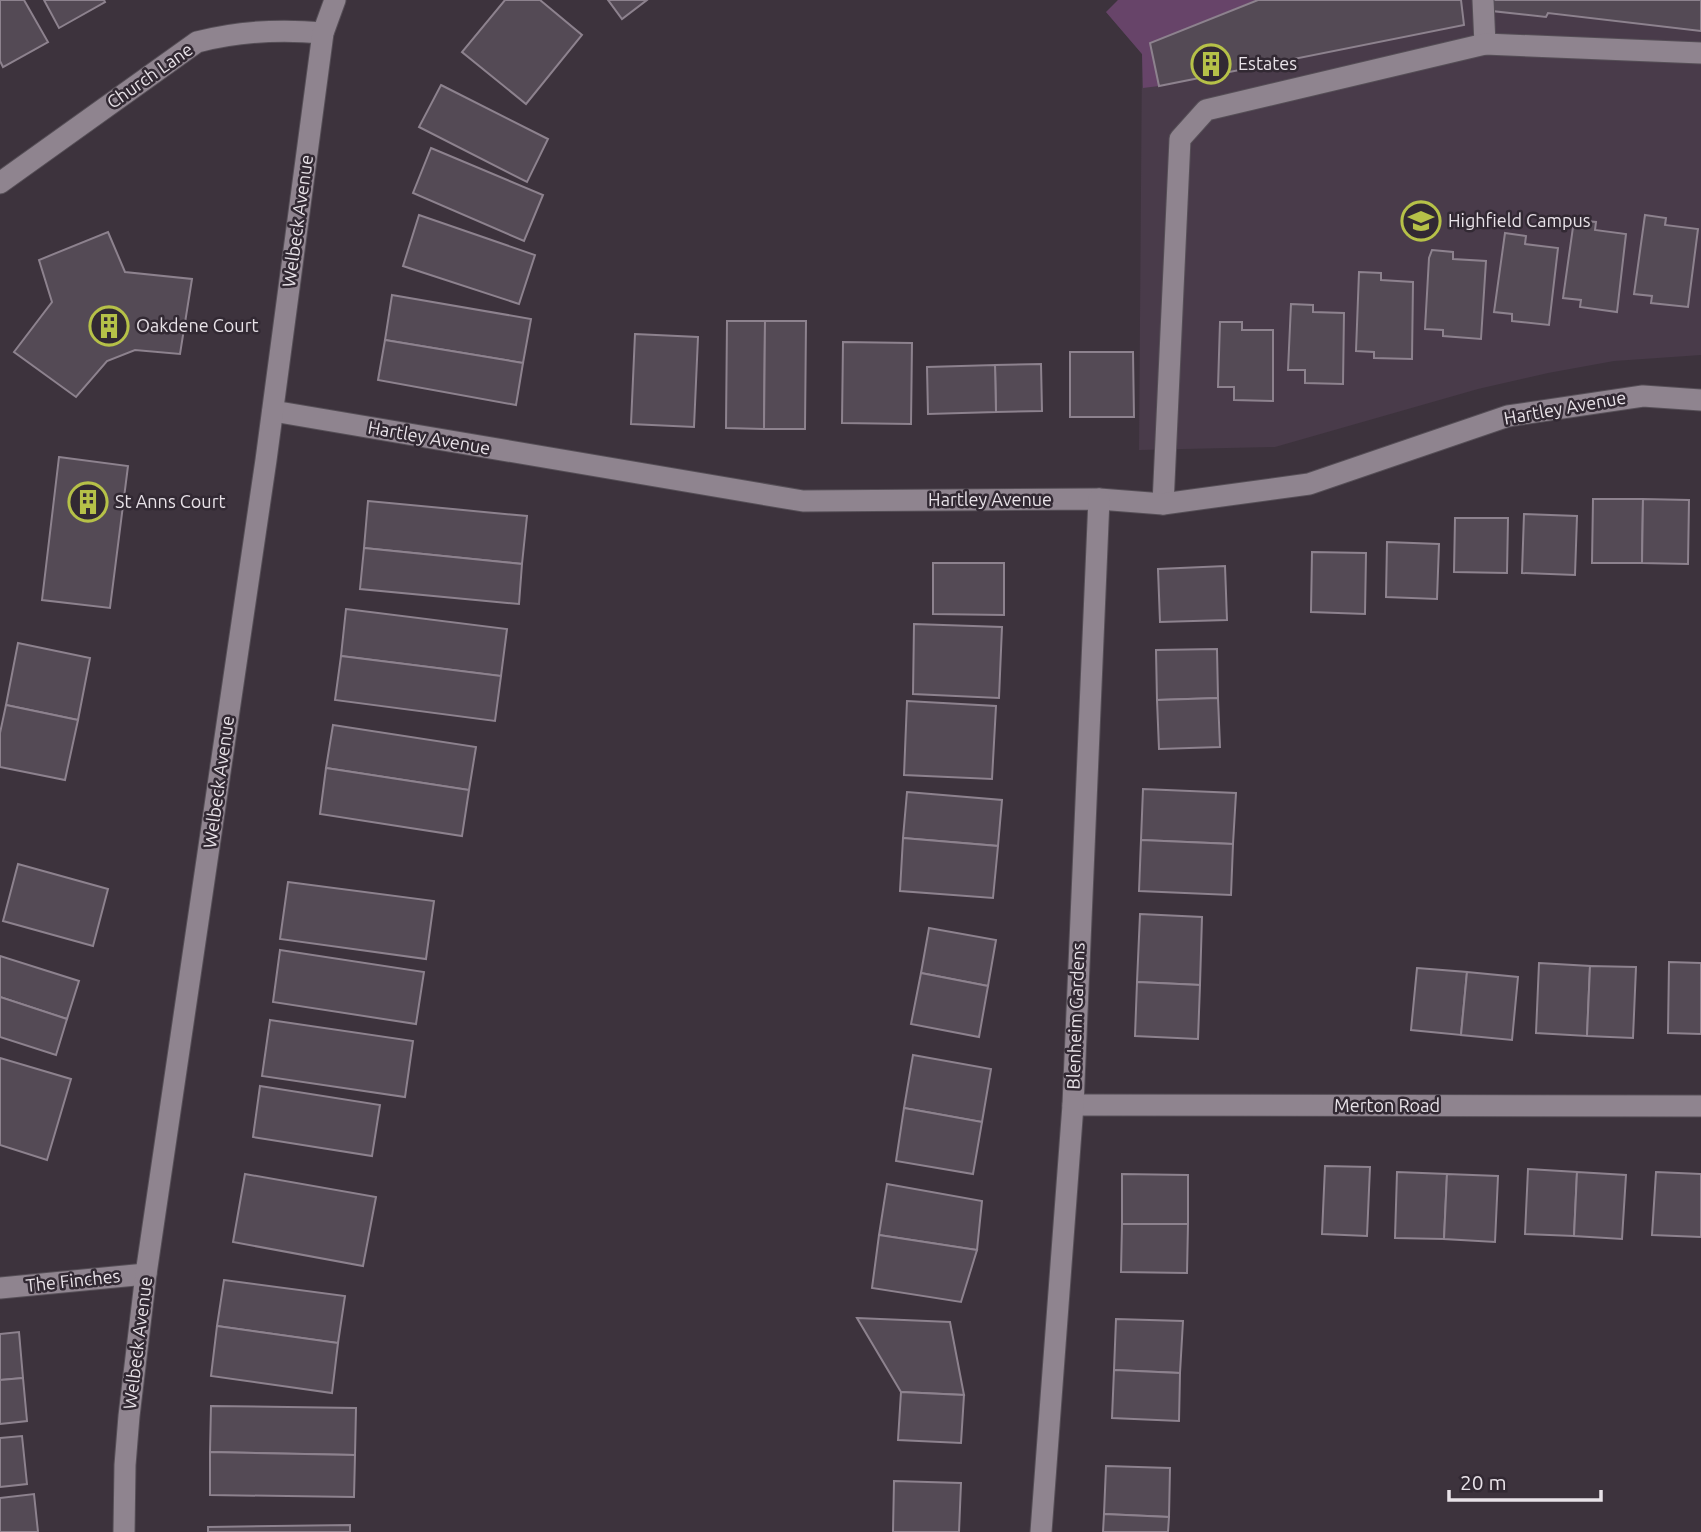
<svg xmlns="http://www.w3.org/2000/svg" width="1701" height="1532" viewBox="0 0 1701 1532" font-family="Ubuntu,sans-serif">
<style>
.built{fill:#493b4a}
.green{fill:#674469}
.building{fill:#544a55;stroke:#8d828e;stroke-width:2}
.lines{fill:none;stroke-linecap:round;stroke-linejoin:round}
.service-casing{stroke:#564f57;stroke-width:23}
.minor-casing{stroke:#564f57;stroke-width:23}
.service{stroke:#8f848f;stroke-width:21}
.minor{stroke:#8f848f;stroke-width:21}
.labels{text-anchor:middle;stroke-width:5;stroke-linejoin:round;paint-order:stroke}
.poi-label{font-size:18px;fill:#e8e2e8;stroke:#322933;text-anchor:start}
.street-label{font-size:18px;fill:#e8e2e8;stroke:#322933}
</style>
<rect width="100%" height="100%" fill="#3d333d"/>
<path class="built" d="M1118 0H1701V355L1614 361 1548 373 1478 389 1275 447 1139 450 1142 54 1106 12Z"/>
<path class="green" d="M1118 0H1256L1150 43 1159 86 1143 88 1142 54 1106 12Z"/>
<g class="building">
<path d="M0 0H24L48 42 3 67 0 61Z"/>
<path d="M44 0H104L105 2 59 28Z"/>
<path d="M505 0H540L582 35 526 104 462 52Z"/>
<path d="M608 0H647L622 19Z"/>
<path d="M1258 0H1461L1464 25 1159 86 1150 43Z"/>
<path d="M1493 0H1701V31L1548 13 1546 17 1492 11Z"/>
<path d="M441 85 548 139 527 182 419 127Z"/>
<path d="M431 148 543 195 524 241 413 193Z"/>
<path d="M419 215 535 255 519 304 403 266Z"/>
<path d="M1645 215 1666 218 1665 225 1698 229 1688 307 1651 303 1652 296 1634 294Z"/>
<path d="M1574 220 1596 222 1595 230 1626 234 1617 312 1580 307 1581 300 1563 298Z"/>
<path d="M108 232 125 272 192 279 180 354 135 350 107 361 76 397 14 352 52 302 39 260Z"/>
<path d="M1505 233 1526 236 1525 244 1558 248 1549 325 1512 321V314L1494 312Z"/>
<path d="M1432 250 1453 252V259L1486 261 1481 339 1443 336V330L1425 329 1429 258Z"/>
<path d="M1359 272 1381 273V280L1413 282 1412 359 1374 358V352L1356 351Z"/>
<path d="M392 295 531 319 523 363 385 340Z"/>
<path d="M1291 304 1313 305V312L1344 313 1343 384 1305 383V370H1288Z"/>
<path d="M727 321H765L764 429 726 428Z"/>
<path d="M765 321H806L805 429H764Z"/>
<path d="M1220 322H1242V330H1273V401L1234 400V387H1218Z"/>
<path d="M635 334 698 337 694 427 631 424Z"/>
<path d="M385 340 523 363 516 405 378 380Z"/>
<path d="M843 342 912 343 911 424 842 423Z"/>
<path d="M1070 352H1133L1134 417H1070Z"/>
<path d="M1041 364 1042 411 996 412 995 365Z"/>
<path d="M995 365 996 412 928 414 927 367Z"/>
<path d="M59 457 128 466 110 608 42 600Z"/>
<path d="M1593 499H1643L1642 563H1592Z"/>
<path d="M1643 499 1689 500 1688 564 1642 563Z"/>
<path d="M368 501 527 516 522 564 364 548Z"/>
<path d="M1524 514 1577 516 1575 575 1522 573Z"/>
<path d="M1455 518H1508L1507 573 1454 572Z"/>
<path d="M1387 542 1439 544 1437 599 1386 597Z"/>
<path d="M364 548 522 564 519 604 360 589Z"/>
<path d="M1312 552 1366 553 1365 614 1311 612Z"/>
<path d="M933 563H1004V615L933 614Z"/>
<path d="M1225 566 1227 620 1160 622 1158 569Z"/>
<path d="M346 609 507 629 501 676 341 656Z"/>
<path d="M914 624 1002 627 999 698 913 694Z"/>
<path d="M18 643 90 658 78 720 6 705Z"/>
<path d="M1217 649 1218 698 1157 700 1156 650Z"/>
<path d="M341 656 501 676 495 721 335 700Z"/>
<path d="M1218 698 1220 747 1159 749 1157 700Z"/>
<path d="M907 701 996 706 992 779 904 775Z"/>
<path d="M6 705 78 720 65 780 0 767V733Z"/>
<path d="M333 725 476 747 469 790 326 768Z"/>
<path d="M326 768 469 790 462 836 320 814Z"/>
<path d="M1143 789 1236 793 1233 844 1141 840Z"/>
<path d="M907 792 1002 800 998 846 903 838Z"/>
<path d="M903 838 998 846 993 898 900 891Z"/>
<path d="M1141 840 1233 844 1231 895 1139 891Z"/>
<path d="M18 864 108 889 93 946 3 921Z"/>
<path d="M288 882 434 901 426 959 280 939Z"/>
<path d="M1140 914 1202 917 1200 985 1137 982Z"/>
<path d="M929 928 996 940 988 986 921 973Z"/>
<path d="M280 950 424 972 416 1024 273 1002Z"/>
<path d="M0 956 79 981 67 1019 0 997Z"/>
<path d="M1669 962 1701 963V1034L1668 1033Z"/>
<path d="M1539 963 1590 966 1587 1036 1536 1033Z"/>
<path d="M1590 966 1636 967 1633 1038 1587 1036Z"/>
<path d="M1417 968 1467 972 1461 1035 1411 1030Z"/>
<path d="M1467 972 1518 977 1512 1040 1461 1035Z"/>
<path d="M921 973 988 986 979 1037 911 1024Z"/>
<path d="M1137 982 1200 985 1198 1039 1135 1036Z"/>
<path d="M0 997 67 1019 56 1055 0 1037Z"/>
<path d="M270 1020 413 1041 405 1097 262 1076Z"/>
<path d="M913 1055 991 1069 982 1122 904 1108Z"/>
<path d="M0 1058 71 1079 47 1160 0 1145Z"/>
<path d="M260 1086 380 1105 372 1156 253 1137Z"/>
<path d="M904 1108 982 1122 973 1174 896 1161Z"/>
<path d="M1325 1166 1370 1167 1367 1236 1322 1234Z"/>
<path d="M1528 1169 1577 1172 1574 1236 1525 1234Z"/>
<path d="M1397 1172 1447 1174 1444 1239 1395 1238Z"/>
<path d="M1577 1172 1626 1175 1622 1239 1574 1236Z"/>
<path d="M1656 1172 1701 1174V1237L1652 1235Z"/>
<path d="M245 1174 376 1197 363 1266 233 1242Z"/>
<path d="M1122 1174 1188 1175V1224H1122Z"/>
<path d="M1447 1174 1498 1176 1495 1242 1444 1239Z"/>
<path d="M887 1184 982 1201 977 1250 879 1235Z"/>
<path d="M1122 1224H1188L1187 1273 1121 1272Z"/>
<path d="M879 1235 977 1250 961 1302 872 1288Z"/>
<path d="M224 1280 345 1296 338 1343 217 1326Z"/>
<path d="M857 1318 950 1322 964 1395 901 1392Z"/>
<path d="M1116 1319 1183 1321 1180 1373 1114 1370Z"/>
<path d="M217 1326 338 1343 332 1393 211 1376Z"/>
<path d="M19 1332 23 1378 0 1380V1334Z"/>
<path d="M1114 1370 1180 1373 1179 1421 1112 1418Z"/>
<path d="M23 1378 27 1421 0 1424V1380Z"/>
<path d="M901 1392 964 1395 961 1443 898 1440Z"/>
<path d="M211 1406 356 1408 355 1455 210 1452Z"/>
<path d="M22 1436 27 1484 0 1487V1438Z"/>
<path d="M210 1452 355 1455 354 1497 210 1495Z"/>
<path d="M1106 1466 1170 1468 1169 1517 1104 1514Z"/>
<path d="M894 1481 961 1483 959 1532H893Z"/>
<path d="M34 1494 38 1532H0V1498Z"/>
<path d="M1104 1514 1169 1517 1168 1532H1103Z"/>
<path d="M350 1525V1532H208V1527Z"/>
</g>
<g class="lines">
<g class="service-casing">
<g id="service">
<path d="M1483 0 1485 44"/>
<path d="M1163 504 1180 139 1206 110 1485 44 1701 53"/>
</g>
</g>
<g class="minor-casing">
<g id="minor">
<path d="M0 183 197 42C239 31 280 29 323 33"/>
<path d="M273 411 803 501 1099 499 1163 504 1309 484 1508 416 1643 396 1701 400"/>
<path d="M1073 1105 1701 1106"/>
<path d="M0 1288 146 1274"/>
<path d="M124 1532 125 1465 129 1416 146 1274 266 460 323 33 335 0"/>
<path d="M1041 1532 1073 1105 1099 499"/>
</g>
</g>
<use href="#service" class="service"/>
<use href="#minor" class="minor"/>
</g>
<defs>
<g id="building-ring" transform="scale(2.0125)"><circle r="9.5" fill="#322933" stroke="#b6c148" stroke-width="1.5"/><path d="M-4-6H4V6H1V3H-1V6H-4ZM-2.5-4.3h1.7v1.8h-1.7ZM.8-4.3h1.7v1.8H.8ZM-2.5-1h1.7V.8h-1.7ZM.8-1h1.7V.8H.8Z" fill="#b6c148"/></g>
<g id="university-ring" transform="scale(2.0125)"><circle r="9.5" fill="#322933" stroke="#b6c148" stroke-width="1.5"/><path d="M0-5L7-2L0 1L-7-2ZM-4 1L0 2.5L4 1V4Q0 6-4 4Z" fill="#b6c148"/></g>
</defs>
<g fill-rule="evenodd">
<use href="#building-ring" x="1211" y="64"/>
<use href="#university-ring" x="1421" y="221"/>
<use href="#building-ring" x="109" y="326"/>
<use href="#building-ring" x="88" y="502"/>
</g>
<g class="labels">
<g class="poi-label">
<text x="1238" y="70">Estates</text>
<text x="1448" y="227">Highfield Campus</text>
<text x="136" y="332">Oakdene Court</text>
<text x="115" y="508">St Anns Court</text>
</g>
<g class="street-label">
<text transform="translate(150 76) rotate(-35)" y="6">Church Lane</text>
<text transform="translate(298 221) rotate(-82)" y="6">Welbeck Avenue</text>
<text transform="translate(1565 408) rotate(-10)" y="6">Hartley Avenue</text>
<text transform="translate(429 438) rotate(10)" y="6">Hartley Avenue</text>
<text x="990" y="506">Hartley Avenue</text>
<text transform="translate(219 782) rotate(-82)" y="6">Welbeck Avenue</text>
<text transform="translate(1076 1016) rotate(-88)" y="6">Blenheim Gardens</text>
<text x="1387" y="1112">Merton Road</text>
<text transform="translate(73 1281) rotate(-6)" y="6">The Finches</text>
<text transform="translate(138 1343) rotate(-83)" y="6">Welbeck Avenue</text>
</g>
</g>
<path d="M1449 1490v10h152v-10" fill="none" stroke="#e8e2e8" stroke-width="3.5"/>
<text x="1460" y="1490" font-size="21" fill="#e8e2e8" stroke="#322933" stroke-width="5" paint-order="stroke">20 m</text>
</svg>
